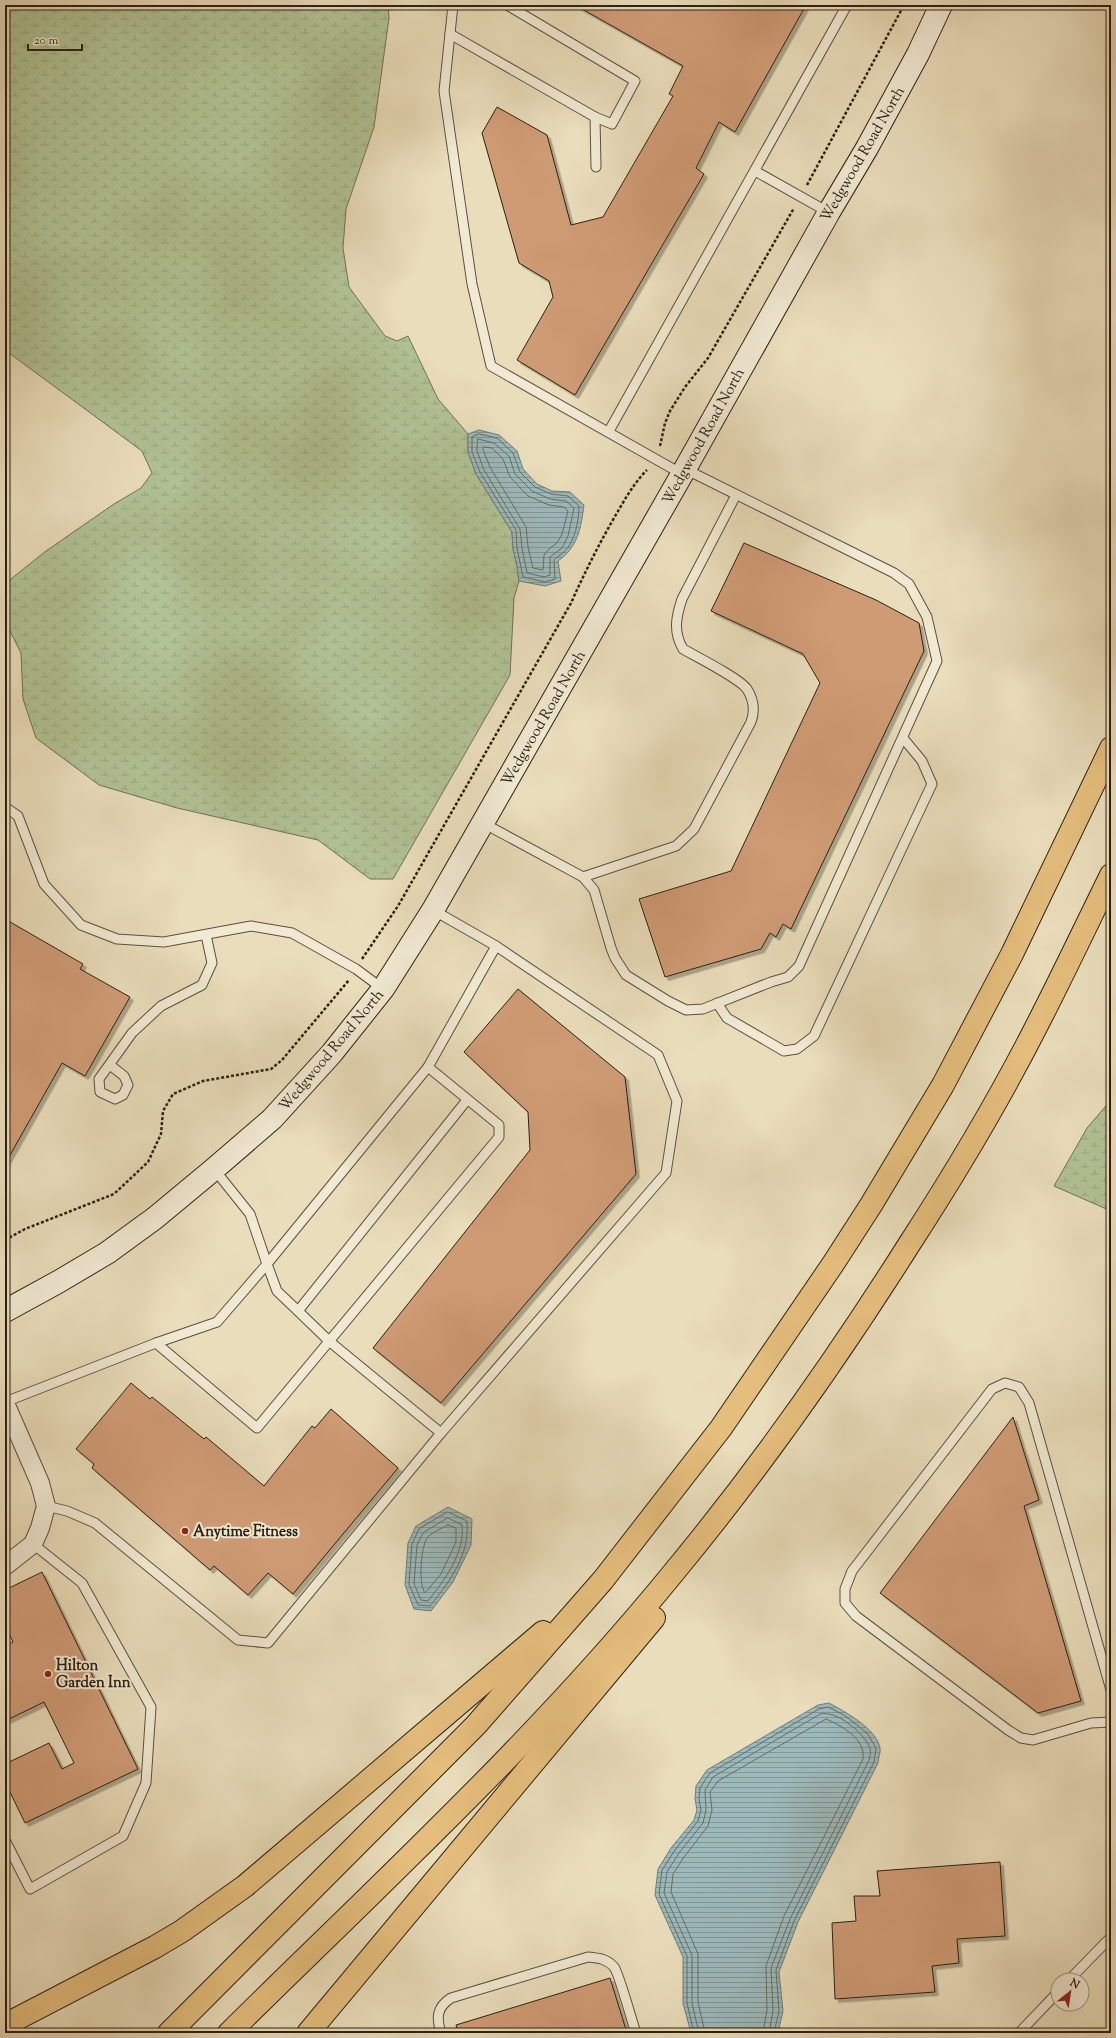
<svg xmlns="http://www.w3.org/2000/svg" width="1116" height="2038" viewBox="0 0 1116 2038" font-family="'Sorts Mill Goudy',serif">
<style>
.wetland{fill:url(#wetland-marsh);stroke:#6e7253}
.water{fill:url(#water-rules);stroke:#707c77}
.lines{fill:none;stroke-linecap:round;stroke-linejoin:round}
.shore{stroke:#646d66;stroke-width:1}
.building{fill:#cf9b75;stroke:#2c2112;filter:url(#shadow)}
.lane-casing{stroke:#5c503c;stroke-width:11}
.street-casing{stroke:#5c503c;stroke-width:20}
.secondary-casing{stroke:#2c2112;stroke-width:24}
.highway-casing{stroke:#2c2112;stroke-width:24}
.path{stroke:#2c2112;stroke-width:2.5;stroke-dasharray:3 2;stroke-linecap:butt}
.lane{stroke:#f1e9d3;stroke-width:9}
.street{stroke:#f1e9d3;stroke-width:18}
.secondary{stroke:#f1e9d3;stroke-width:22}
.highway{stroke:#e5be7e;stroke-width:22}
.poi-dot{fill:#8f2418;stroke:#f1e9d3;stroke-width:1.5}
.labels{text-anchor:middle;stroke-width:4;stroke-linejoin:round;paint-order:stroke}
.street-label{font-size:15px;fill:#2c2112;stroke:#f1e9d3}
.poi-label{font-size:15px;font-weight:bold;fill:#2c2112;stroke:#f1e9d3;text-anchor:start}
</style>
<defs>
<pattern id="wetland-marsh" width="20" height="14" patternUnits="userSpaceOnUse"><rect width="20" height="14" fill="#b1c294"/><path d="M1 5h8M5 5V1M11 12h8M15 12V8" fill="none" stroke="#98a67f"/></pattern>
<pattern id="water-rules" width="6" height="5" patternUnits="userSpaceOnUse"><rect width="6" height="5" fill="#9db9bb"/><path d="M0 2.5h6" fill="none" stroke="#809697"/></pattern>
<filter id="shadow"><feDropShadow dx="3.5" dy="3.5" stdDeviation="0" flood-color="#0004"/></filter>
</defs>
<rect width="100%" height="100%" fill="#eaddbb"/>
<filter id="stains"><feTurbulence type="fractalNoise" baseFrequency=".005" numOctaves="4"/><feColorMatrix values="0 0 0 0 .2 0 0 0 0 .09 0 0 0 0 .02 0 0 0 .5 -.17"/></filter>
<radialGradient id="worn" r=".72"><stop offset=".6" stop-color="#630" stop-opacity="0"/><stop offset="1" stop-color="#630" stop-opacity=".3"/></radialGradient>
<g class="wetland">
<path d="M5 5H388L389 18 374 127 346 209 343 248 349 287 385 336 397 341 408 336 438 399 468 434V452L476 474 512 532 513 549 517 566 519 581 514 598 510 675 393 879H370L318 840 177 808 99 785 36 738 23 699 21 653 5 621 6 583 46 551 114 504 141 488 152 473 142 451 5 350Z"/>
<path d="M1111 1100V1211L1054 1186 1087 1128Z"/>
</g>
<g class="water">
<path d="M479 430 499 435 517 451 523 469 537 484 552 491 570 492 584 505C581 528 578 547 558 561L561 581 545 586 519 581 517 566 513 549 512 532 476 474 468 452V434Z"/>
<path d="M448 1507 472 1519 471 1545 453 1582 431 1611 414 1609 405 1585 408 1543 416 1526Z"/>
<path d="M829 1703C844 1711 877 1729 880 1748 881 1752 878 1759 878 1763L798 1922 779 1972 783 2011 778 2033H691L683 2003V1957L655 1895 658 1869 671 1848 694 1820 697 1810 695 1799 696 1786 707 1770 818 1705Z"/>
</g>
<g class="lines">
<g class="shore">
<path d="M479 434 497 438 513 453 520 472 535 487 551 494 568 496 579 506C579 520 575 542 564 552 561 555 557 556 554 560L555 579 545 582 523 577 517 548 516 530 480 472 472 452V437Z"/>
<path d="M478 439 494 443 509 456 515 474 532 491 550 499 566 501 574 508 568 536 562 548 550 557V575L544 577 527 573 522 548 520 529 484 470 477 451Z"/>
<path d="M484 447 492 448 503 459 510 477 528 496 549 505 564 507 568 511 562 534 557 543 549 549 544 555 543 570 533 568 528 547 526 527 490 467 483 450Z"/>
<path d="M448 1512 467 1521C470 1555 450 1581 430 1606L418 1605 409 1584 412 1544 419 1529Z"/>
<path d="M448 1518 462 1525C465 1553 445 1579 428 1601L421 1600 414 1584 417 1545 423 1533Z"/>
<path d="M448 1525 456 1528V1542L441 1574 425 1593C418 1583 421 1548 427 1538 431 1533 442 1528 448 1525Z"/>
<path d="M694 2033 687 2003V1956L659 1894 662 1870 675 1850 698 1821 701 1810 699 1799 700 1788 710 1773 819 1709 828 1707 844 1715 867 1733 876 1748 874 1762 794 1921 776 1970 779 2011 774 2033"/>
<path d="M699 2033 692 2003V1955L664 1893 667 1872 679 1853 703 1823 706 1810 705 1790 713 1777 820 1714C837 1710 864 1733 870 1748 871 1752 870 1757 869 1760L790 1919 771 1968 773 2011 769 2033"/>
<path d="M705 2033 698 2002V1954L671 1892 673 1874 684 1857 708 1826 712 1810 710 1792 718 1781 826 1719C842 1726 866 1739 863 1759L784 1916 766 1966 767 2010 763 2033"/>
</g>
</g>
<g class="building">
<path d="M575 5H806L735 132 719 122 696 168 704 174 575 395 517 360 553 297 549 281 519 263 482 133 497 107 547 135 571 225 603 217 673 96 669 94 683 66Z"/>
<path d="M744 543 876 600 919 623 924 651 791 929 783 924 776 937 770 933 761 949 665 977 639 899 731 871 820 683 803 654 711 611Z"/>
<path d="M5 919 83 964 80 969 130 997 85 1076 62 1063 5 1164Z"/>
<path d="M518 989 625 1077 636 1174 441 1403 373 1348 530 1150 528 1112 464 1052Z"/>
<path d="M131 1383 150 1399 152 1397 204 1439 206 1437 264 1486 312 1426 315 1428 331 1409 398 1468 293 1594 268 1573 248 1595 214 1566 210 1570 92 1468 94 1464 76 1449Z"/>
<path d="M1013 1417 1039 1500 1024 1506 1081 1701 1038 1713 880 1593Z"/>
<path d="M42 1572 138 1769 25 1823 5 1782V1764L49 1743 62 1769 74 1763 44 1702 7 1720 5 1715V1646L13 1642 5 1625V1590Z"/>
<path d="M1000 1862 1005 1936 957 1939 959 1963 932 1966 935 1992 835 1999 832 1923 856 1921 854 1896H880L877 1871Z"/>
<path d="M610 1978 627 2033H458L456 2025Z"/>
</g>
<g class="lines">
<g class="lane-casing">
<g id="lane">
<path d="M453 5 444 91 472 284 491 366 682 474"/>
<path d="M507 5 635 81 612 124 595 117"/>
<path d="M450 34 595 117 596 167"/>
<path d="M755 171 828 212"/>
<path d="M609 431 847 5"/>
<path d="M5 807 18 816 44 884 81 925 117 939 164 942 251 926 292 933 356 969 383 989"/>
<path d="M483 823 583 877 594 890 611 948 615 958 626 975 668 1001 686 1010 703 1009 771 982 788 977 799 966 937 661 927 617 909 584 894 573 685 469"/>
<path d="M583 877 676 846 694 829 751 722C755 711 754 700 747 689 739 678 697 657 683 649 673 632 676 617 682 599L736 495"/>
<path d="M433 910 496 946 658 1055 677 1101 666 1173 441 1433"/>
<path d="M717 1003 727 1018 784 1051 797 1049 814 1036 932 784 922 761 903 738"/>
<path d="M110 1065 124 1076 128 1085 123 1095 115 1099 100 1092 99 1079 132 1033 161 1006 202 985 212 963 206 935"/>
<path d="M298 1311 467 1100"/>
<path d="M156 1343 257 1428 499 1137V1125L428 1067"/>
<path d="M5 1402 156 1343 217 1322 267 1264 250 1214 214 1169"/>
<path d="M46 1506 67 1511 95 1523 238 1640 268 1643 441 1433 329 1341 298 1311 277 1291 267 1264 428 1067 496 946"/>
<path d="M1111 1690 1029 1403 1019 1387 1005 1383 992 1389 852 1571 845 1589V1603L856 1616 1008 1730 1021 1738 1033 1740 1091 1723 1111 1722"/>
<path d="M5 1840 30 1889 123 1836 146 1783 151 1707 82 1583 33 1544"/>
<path d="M1069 1980 1111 1937"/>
<path d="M441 2033C436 2017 437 2007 451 1998L588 1957C599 1958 607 1959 614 1967 619 1973 632 2022 636 2033"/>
<path d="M1019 2033 1058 1992"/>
<path d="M1108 2033 1111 2030"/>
</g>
</g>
<g class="street-casing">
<path id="street" d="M5 1403 40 1483 46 1506 40 1528 33 1544 5 1566"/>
</g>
<g class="secondary-casing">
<path id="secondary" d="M5 1311 58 1282 107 1253 155 1218 214 1169 272 1119 332 1053 383 989 433 910 685 469 829 212 867 148 918 54 941 5"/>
</g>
<g class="highway-casing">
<g id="highway">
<path d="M5 2025 155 1947 182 1931 245 1886 543 1632"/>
<path d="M169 2033 476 1725 603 1580 721 1428 833 1264 871 1205 943 1085 1012 954 1111 748"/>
<path d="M229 2033C381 1883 539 1738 674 1572 760 1468 838 1357 910 1243 954 1175 996 1105 1033 1033 1060 981 1085 928 1111 875"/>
<path d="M308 2033 654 1618"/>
</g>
</g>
<g class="path">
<path d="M807 185 904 5"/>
<path d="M660 446 665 423 670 411 685 387 708 358 794 208"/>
<path d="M362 959 398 906 571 603C584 574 598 546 614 518 624 501 633 484 647 470"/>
<path d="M5 1240 25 1229 114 1194 148 1162 161 1134 163 1111 173 1094 203 1081 271 1069 282 1060 349 980"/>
</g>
<use href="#lane" class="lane"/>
<use href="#street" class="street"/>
<use href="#secondary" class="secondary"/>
<use href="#highway" class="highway"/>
</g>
<g class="poi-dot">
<circle cx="185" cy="1531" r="4"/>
<circle cx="48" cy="1674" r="4"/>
</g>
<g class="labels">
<g class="street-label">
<text transform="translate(862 154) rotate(-60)" y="5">Wedgwood Road North</text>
<text transform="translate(703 436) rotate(-61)" y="5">Wedgwood Road North</text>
<text transform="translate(543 718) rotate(-60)" y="5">Wedgwood Road North</text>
<text transform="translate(331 1050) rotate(-50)" y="5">Wedgwood Road North</text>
</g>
<g class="poi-label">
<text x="193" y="1536">Anytime Fitness</text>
<text x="56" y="1670">Hilton<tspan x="56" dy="17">Garden Inn</tspan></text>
</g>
</g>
<rect width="1116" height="2038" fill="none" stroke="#eaddbb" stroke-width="20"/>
<rect x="6" y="6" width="1104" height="2026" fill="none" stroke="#2c2112" stroke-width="2"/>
<rect x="10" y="10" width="1096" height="2018" fill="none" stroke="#2c2112"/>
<g transform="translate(1070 1992) rotate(30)"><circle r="19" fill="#f1e9d3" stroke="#a29986"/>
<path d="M0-3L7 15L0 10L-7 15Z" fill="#8f2418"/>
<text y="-6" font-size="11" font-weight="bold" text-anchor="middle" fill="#2c2112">N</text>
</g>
<path d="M28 44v6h54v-6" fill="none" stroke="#2c2112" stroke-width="2"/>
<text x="34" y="44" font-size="12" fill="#2c2112" stroke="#f1e9d3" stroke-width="3" paint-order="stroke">20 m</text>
<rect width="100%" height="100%" filter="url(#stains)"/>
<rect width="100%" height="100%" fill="url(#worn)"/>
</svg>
